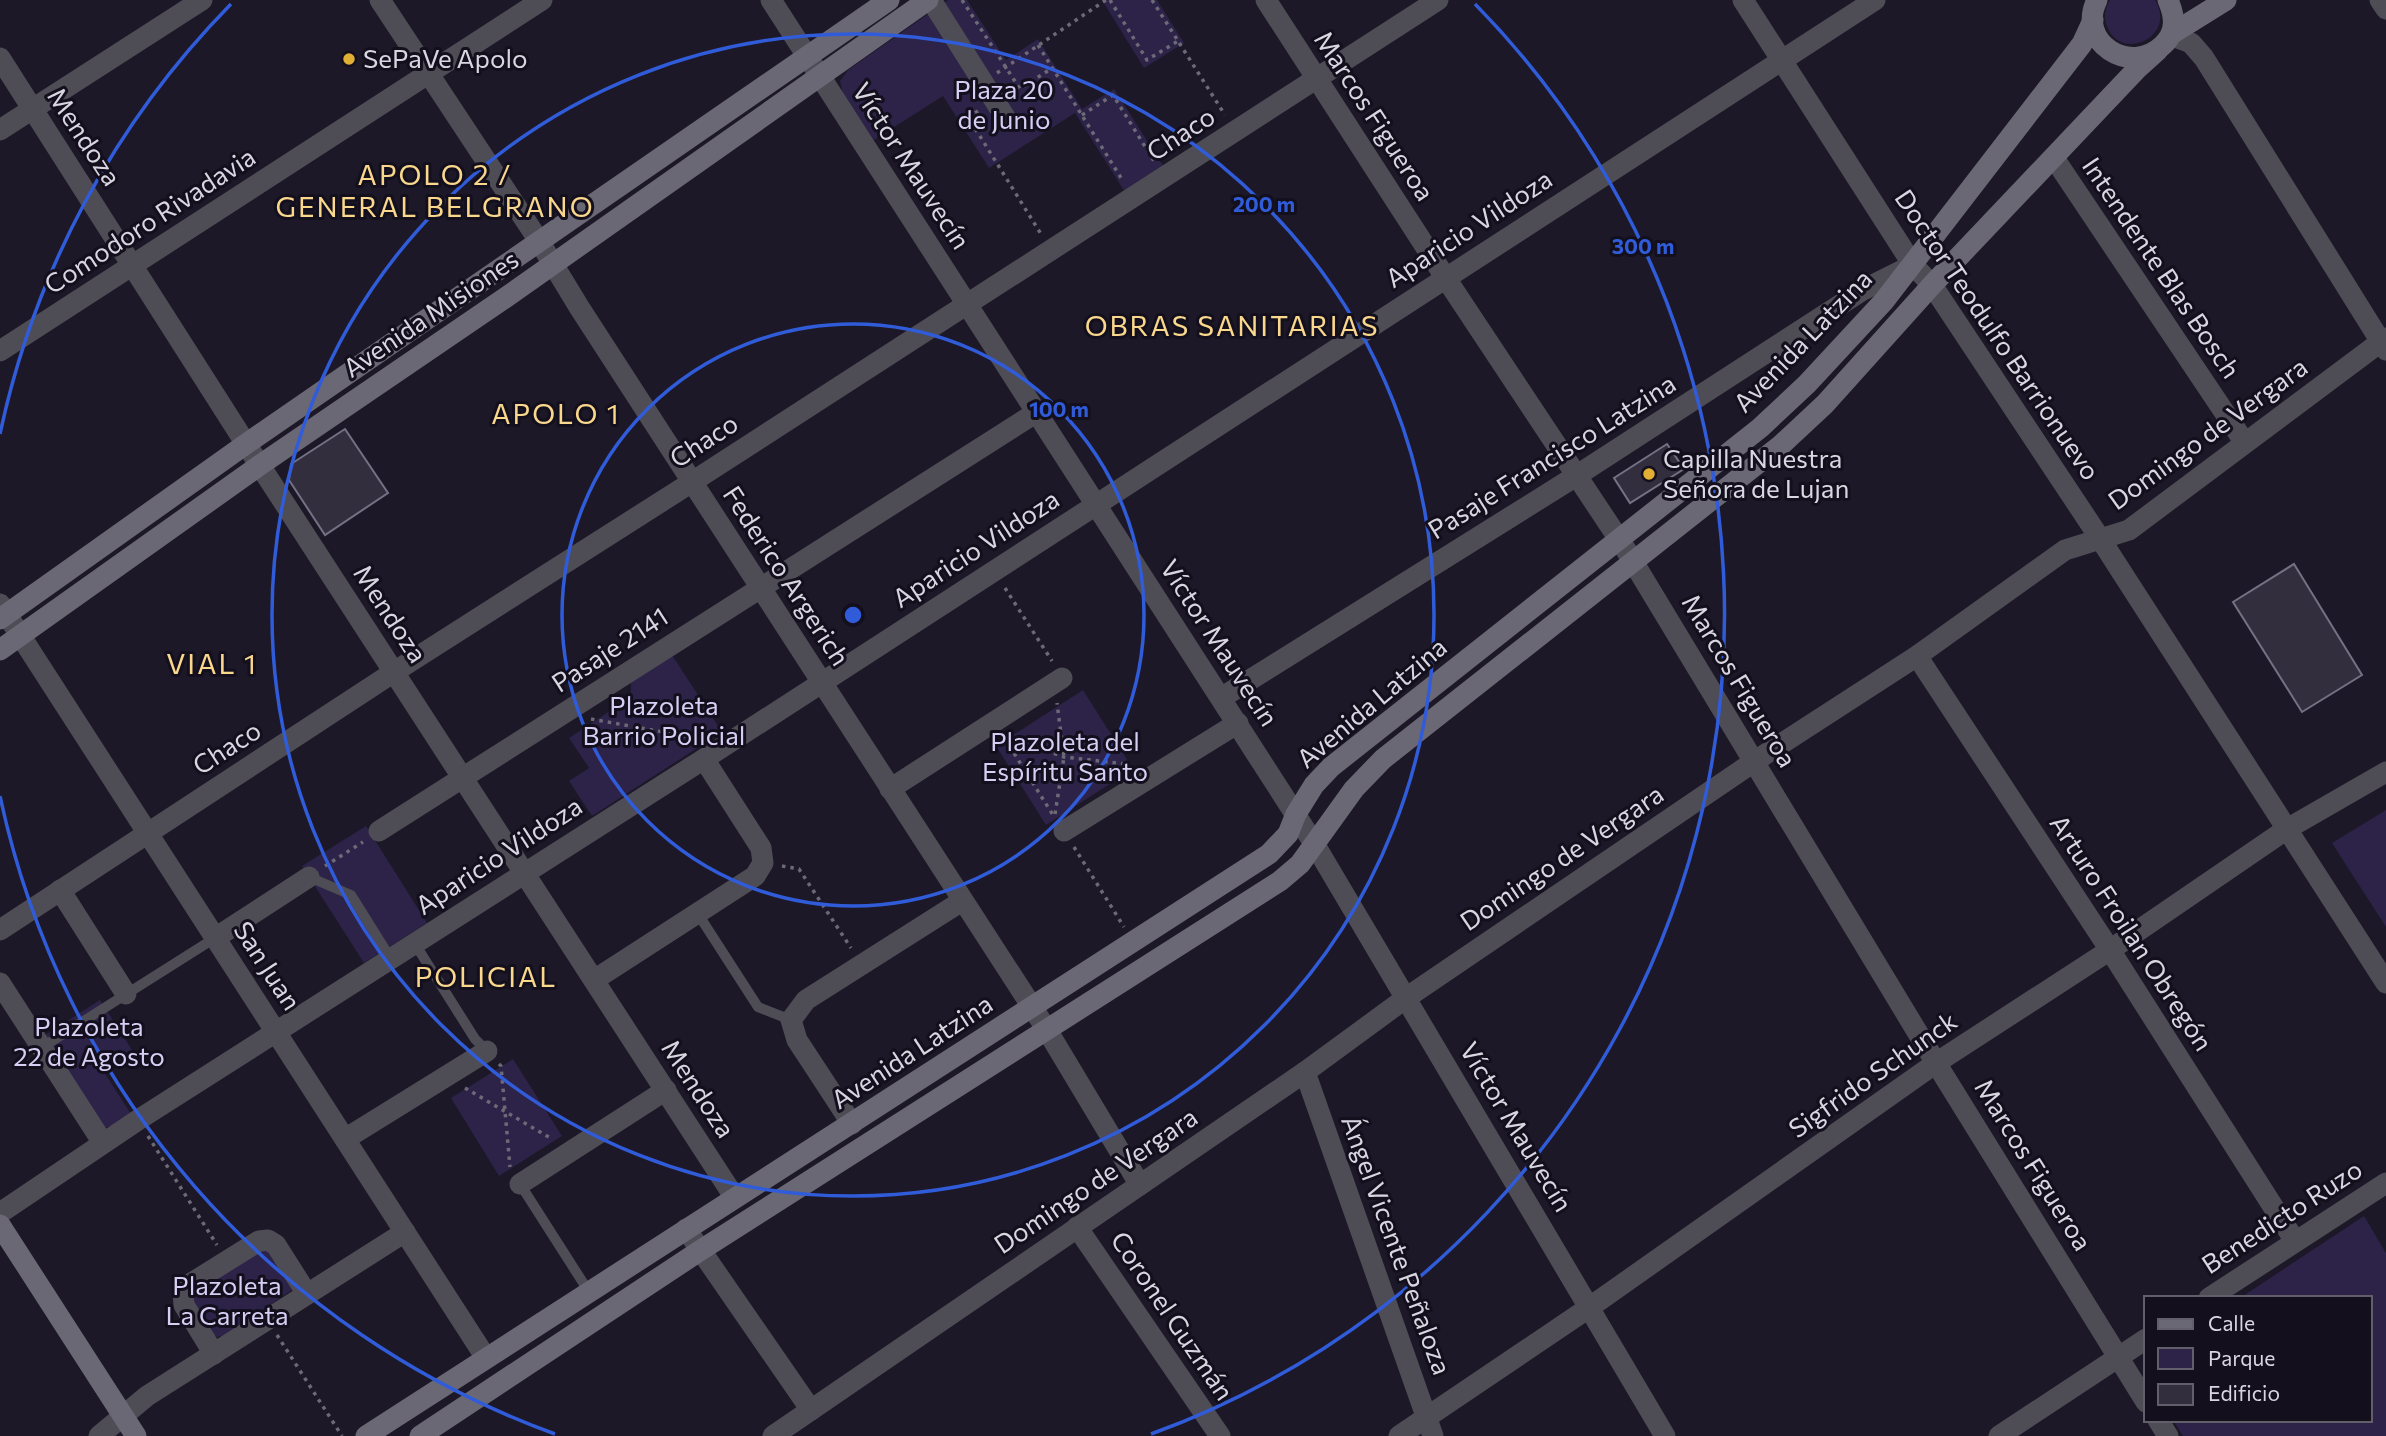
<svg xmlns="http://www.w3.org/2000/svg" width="2386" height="1436" viewBox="0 0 2386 1436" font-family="Commissioner,sans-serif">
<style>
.green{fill:#2d2247}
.building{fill:#322e3e;stroke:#757184;stroke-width:2}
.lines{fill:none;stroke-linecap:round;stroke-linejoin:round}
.path{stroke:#6d6a77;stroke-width:3.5;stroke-dasharray:3.5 5;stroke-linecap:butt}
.lane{stroke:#4e4c54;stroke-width:10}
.street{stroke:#4e4c54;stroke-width:21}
.secondary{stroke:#6b6875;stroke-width:21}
.ring{fill:none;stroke:#305cd9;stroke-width:3.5}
.poi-dot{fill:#e1af34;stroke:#130f1d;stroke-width:2.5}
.labels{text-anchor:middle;stroke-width:6;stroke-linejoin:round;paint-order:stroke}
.poi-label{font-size:26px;fill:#d8d6e0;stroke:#130f1d;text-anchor:start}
.park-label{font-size:26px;fill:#d6cef3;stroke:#130f1d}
.street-label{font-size:26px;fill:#d8d6e0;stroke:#130f1d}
.neighbourhood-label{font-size:28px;letter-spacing:2px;fill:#f9d78d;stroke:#130f1d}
.centre{fill:#305cd9;stroke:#130f1d;stroke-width:3.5}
.ring-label{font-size:21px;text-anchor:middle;font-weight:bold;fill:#305cd9;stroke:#130f1d;stroke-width:6;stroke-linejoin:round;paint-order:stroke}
</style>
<rect width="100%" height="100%" fill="#1c1827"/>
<g class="green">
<path d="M948 0H967L1006 60 1038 39 1082 109 1114 89 1164 167 1125 192 1075 113 989 168 943 96 874 140 843 94 840 81 848 70Z"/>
<path d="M1102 0H1157L1184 43 1144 68Z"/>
<path d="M2110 0H2155C2178 37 2120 63 2107 26 2103 17 2105 8 2110 0Z"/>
<path d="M672 655 722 732 592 816 569 781 589 768 569 738 631 697V682Z"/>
<path d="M1083 690 1133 769 1046 825 996 746Z"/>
<path d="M2386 810V927L2332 843Z"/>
<path d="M366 826 427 923 364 963 302 866Z"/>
<path d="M100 1000 132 1050 102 1069 131 1114 112 1126 104 1128 42 1037Z"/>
<path d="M513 1059 562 1136 499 1176 451 1098Z"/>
<path d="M2364 1216 2386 1253V1436H2183L2173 1420H2370V1298H2240Z"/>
<path d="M267 1248 292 1290 225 1335 217 1337 213 1335 192 1302V1295L197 1289Z"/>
</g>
<g class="building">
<path d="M345 429 388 493 325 535 289 480 291 464Z"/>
<path d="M1667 444 1684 469 1630 503 1614 478Z"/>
<path d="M2294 564 2362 675 2302 712 2233 602Z"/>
</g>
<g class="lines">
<g class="path">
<path d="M962 0 1020 89 1052 68"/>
<path d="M1110 0 1147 60 1178 41"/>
<path d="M1152 0 1225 115"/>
<path d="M1038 45 1123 181"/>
<path d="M997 73 1106 0"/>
<path d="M978 111 968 117 1041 234"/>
<path d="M1082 115 1113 95 1154 161"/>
<path d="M1005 588 1052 661"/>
<path d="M591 719 697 738"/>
<path d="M1006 736 1064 757 1126 764 1128 768"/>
<path d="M1005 739 1053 815"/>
<path d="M1055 814 1064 757 1057 703"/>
<path d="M1074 847 1124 927"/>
<path d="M325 866 363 842"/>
<path d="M782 866 799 869 851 948"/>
<path d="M499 1064 501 1066 510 1167"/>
<path d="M465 1088 552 1139"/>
<path d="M148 1136 217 1245"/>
<path d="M277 1335 342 1436"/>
</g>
<g class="lane">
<path d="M309 877 351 895 391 959"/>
<path d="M698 914 758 1007 791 1020"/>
<path d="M415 944 475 1039 487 1051"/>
<path d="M41 1048 215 938"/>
<path d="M520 1184 589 1292"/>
</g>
<g class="street">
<path d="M380 0 539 241 579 307 1047 1030 1140 1185"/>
<path d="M771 0 1315 845 1665 1436"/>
<path d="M931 0 1005 117"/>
<path d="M1266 0 1445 277 1626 550 1936 1063 2146 1402"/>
<path d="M1743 0 1913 265 1932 285 2101 540 2386 983"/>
<path d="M2380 0 2386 9"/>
<path d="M2172 36 2191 43 2204 58 2386 350"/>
<path d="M0 58 246 444 735 1198"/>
<path d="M0 130 202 0"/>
<path d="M2054 158 2245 443"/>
<path d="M0 351 542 0"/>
<path d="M0 604 486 1358"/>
<path d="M1917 656 2110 950 2295 1241"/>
<path d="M1221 698 1576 476 1863 290 1913 265"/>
<path d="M890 789 1062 678"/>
<path d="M379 831 1037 412"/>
<path d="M1064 831 1238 723"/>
<path d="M60 890 126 994"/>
<path d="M0 930 394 672 692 482 1438 0"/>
<path d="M215 938 309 877"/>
<path d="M594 980 755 876 763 863 761 848 704 759"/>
<path d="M0 983 103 1143"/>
<path d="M1305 1072 1433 1436"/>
<path d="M852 1124 797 1040 791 1020 806 1000 962 901"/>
<path d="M345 1139 487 1051"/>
<path d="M520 1184 666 1090"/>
<path d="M0 1213 138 1120 704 759 1875 0"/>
<path d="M1077 1227 1220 1436"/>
<path d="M686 1229 811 1410"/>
<path d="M2209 1298 2386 1183"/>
<path d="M214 1354 184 1305 183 1293 190 1284 259 1241 268 1240 276 1245 307 1294"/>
<path d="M2158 1420 2168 1436"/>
<path d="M99 1436 147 1396 405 1232"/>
<path d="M773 1436 1305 1072 1406 998 1755 761 1917 656 2065 550 2129 530 2386 338"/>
<path d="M1399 1436 1590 1307 1936 1063 2110 950 2287 829 2386 772"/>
<path d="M1999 1436 2146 1339"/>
</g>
<g class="secondary">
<path d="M2097 0C2076 42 2130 77 2163 45 2177 32 2175 16 2168 0"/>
<path d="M2173 33 2226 0"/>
<path d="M0 619 246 444 889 0"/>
<path d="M0 650 260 465 505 298 928 0"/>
<path d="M0 1225 136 1436"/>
<path d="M366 1436 1269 854 1288 834 1296 814 1314 785 1331 767 1760 428 1807 384 1884 301 2082 44 2093 20"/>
<path d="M420 1436 701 1250 1280 881 1300 864 1354 789 1383 759 1781 445 1825 404 1932 285 2137 69 2158 50"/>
</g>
</g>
<g class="ring">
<circle cx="853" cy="615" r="291"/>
<circle cx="853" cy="615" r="581"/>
<path d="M555 1434A872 872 0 0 1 0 796M0 434A872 872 0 0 1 231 4M1475 4A872 872 0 0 1 1151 1434"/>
</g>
<g class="poi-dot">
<circle cx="349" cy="59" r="7"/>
<circle cx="1649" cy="474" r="7"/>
</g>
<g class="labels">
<g class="poi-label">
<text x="363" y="68">SePaVe Apolo</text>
<text x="1663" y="468">Capilla Nuestra<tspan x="1663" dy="30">Señora de Lujan</tspan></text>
</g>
<g class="park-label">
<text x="1004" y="99">Plaza 20<tspan x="1004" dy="30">de Junio</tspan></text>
<text x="664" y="715">Plazoleta<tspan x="664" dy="30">Barrio Policial</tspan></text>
<text x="1065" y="751">Plazoleta del<tspan x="1065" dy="30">Espíritu Santo</tspan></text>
<text x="89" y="1036">Plazoleta<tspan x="89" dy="30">22 de Agosto</tspan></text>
<text x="227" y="1295">Plazoleta<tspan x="227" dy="30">La Carreta</tspan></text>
</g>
<g class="street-label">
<text transform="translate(1374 116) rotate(57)" y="9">Marcos Figueroa</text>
<text transform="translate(1181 134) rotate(-33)" y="9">Chaco</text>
<text transform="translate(84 137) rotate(57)" y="9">Mendoza</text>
<text transform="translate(911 166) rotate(57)" y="9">Víctor Mauvecín</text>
<text transform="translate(150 221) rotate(-33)" y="9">Comodoro Rivadavia</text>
<text transform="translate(1469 229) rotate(-33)" y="9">Aparicio Vildoza</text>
<text transform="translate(2161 268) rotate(56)" y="9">Intendente Blas Bosch</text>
<text transform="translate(431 314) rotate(-34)" y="9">Avenida Misiones</text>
<text transform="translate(1997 335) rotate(56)" y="9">Doctor Teodulfo Barrionuevo</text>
<text transform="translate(1803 341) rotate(-46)" y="9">Avenida Latzina</text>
<text transform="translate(2208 434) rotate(-36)" y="9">Domingo de Vergara</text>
<text transform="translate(704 441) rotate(-33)" y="9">Chaco</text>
<text transform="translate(1552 457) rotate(-32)" y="9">Pasaje Francisco Latzina</text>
<text transform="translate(976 549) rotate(-33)" y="9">Aparicio Vildoza</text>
<text transform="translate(786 576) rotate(57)" y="9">Federico Argerich</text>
<text transform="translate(390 614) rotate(57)" y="9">Mendoza</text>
<text transform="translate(1219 643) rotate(57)" y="9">Víctor Mauvecín</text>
<text transform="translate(610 650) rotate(-33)" y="9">Pasaje 2141</text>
<text transform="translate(1739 681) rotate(59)" y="9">Marcos Figueroa</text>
<text transform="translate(1372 703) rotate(-40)" y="9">Avenida Latzina</text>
<text transform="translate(227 748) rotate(-33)" y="9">Chaco</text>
<text transform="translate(499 856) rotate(-33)" y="9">Aparicio Vildoza</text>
<text transform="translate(1562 858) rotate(-34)" y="9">Domingo de Vergara</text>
<text transform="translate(2131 933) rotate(57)" y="9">Arturo Froilan Obregón</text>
<text transform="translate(267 966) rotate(57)" y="9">San Juan</text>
<text transform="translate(912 1052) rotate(-33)" y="9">Avenida Latzina</text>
<text transform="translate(1873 1075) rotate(-35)" y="9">Sigfrido Schunck</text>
<text transform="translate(698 1089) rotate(57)" y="9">Mendoza</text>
<text transform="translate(1516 1127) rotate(59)" y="9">Víctor Mauvecín</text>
<text transform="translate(2033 1165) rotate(58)" y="9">Marcos Figueroa</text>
<text transform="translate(1096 1181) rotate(-34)" y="9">Domingo de Vergara</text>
<text transform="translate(2282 1217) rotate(-33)" y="9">Benedicto Ruzo</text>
<text transform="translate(1396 1245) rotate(70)" y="9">Ángel Vicente Peñaloza</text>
<text transform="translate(1172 1316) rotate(56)" y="9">Coronel Guzmán</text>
</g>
<g class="neighbourhood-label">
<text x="435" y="185">APOLO 2 /<tspan x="435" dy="32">GENERAL BELGRANO</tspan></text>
<text x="1232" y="336">OBRAS SANITARIAS</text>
<text x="556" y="424">APOLO 1</text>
<text x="212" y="674">VIAL 1</text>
<text x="486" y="987">POLICIAL</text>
</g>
</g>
<circle cx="853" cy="615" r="10" class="centre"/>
<g class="ring-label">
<text x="1264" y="212">200 m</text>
<text x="1643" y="254">300 m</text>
<text x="1059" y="417">100 m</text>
</g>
<rect x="2144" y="1296" width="228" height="126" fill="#130f1d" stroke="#625f6b" stroke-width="2"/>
<rect x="2158" y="1319" width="35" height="10" fill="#6b6875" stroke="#625f6b" stroke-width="2"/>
<text x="2208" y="1331" font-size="21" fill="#d8d6e0">Calle</text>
<rect x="2158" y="1348" width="35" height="21" fill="#2d2247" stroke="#625f6b" stroke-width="2"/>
<text x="2208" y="1366" font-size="21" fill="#d8d6e0">Parque</text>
<rect x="2158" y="1384" width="35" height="21" fill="#322e3e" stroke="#625f6b" stroke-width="2"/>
<text x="2208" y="1401" font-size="21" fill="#d8d6e0">Edificio</text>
</svg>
